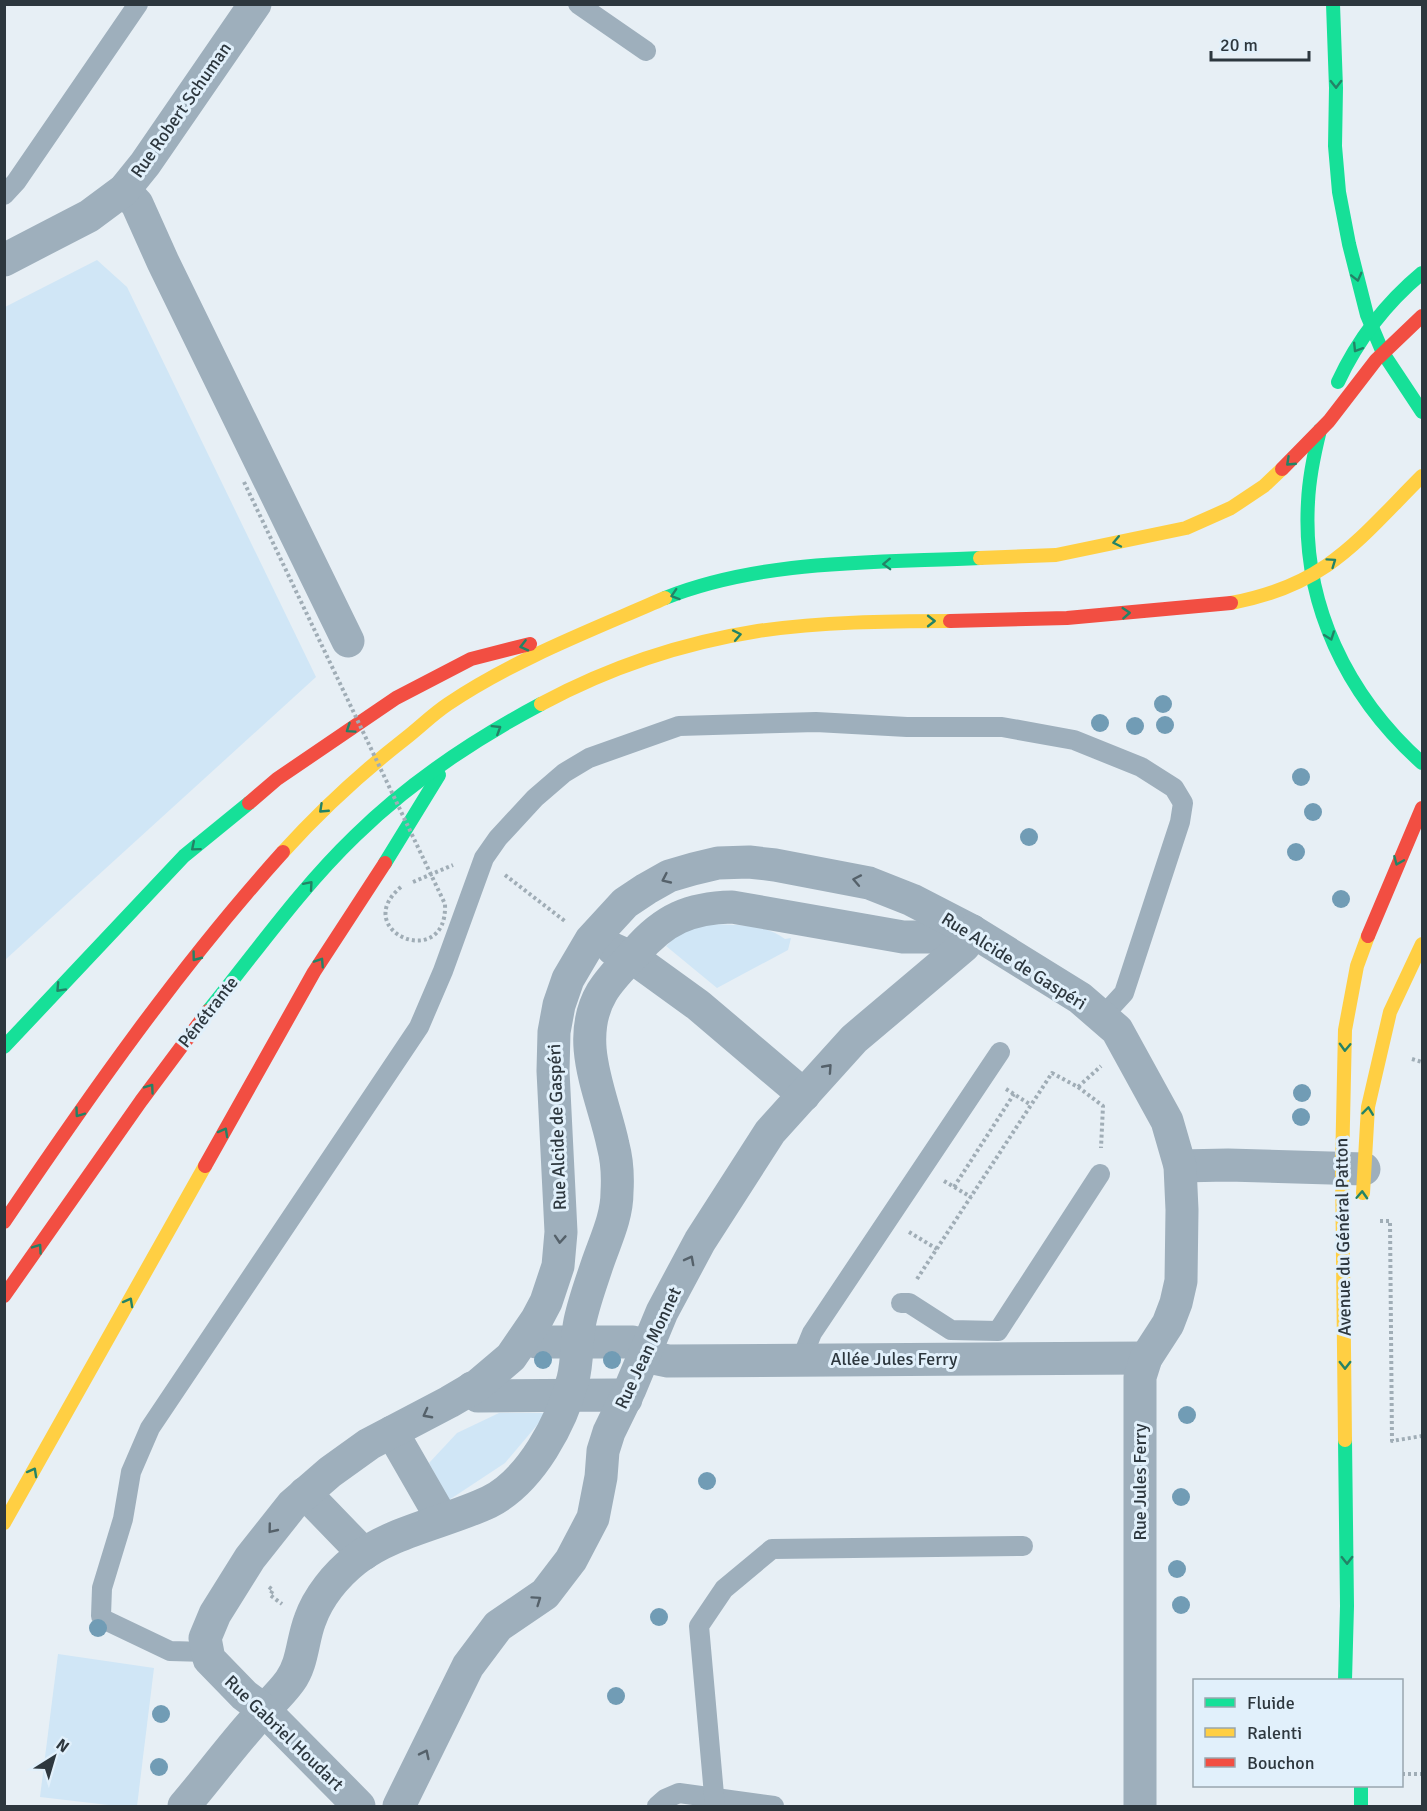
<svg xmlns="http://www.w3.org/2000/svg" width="1427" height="1811" viewBox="0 0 1427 1811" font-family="Signika,sans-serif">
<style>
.green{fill:#d0e6f6}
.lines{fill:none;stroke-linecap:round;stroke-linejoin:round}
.path{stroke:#a0adb6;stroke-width:4;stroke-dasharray:3 3;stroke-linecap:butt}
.lane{stroke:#9eafbc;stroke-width:20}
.street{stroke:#9eafbc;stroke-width:33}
.fast{stroke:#16e098;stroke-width:14}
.slow{stroke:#ffcf43;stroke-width:14}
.jam{stroke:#f24e42;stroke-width:14}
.path-bridge{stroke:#a0adb6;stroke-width:4;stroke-dasharray:3 3;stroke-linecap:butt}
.tree{fill:#719cb5}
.oneway{stroke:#238366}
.oneway2{stroke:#55616a}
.labels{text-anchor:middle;stroke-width:6;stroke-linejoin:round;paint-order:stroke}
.street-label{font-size:18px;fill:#2d373e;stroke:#e1f0fb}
</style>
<rect width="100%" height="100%" fill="#e7eff5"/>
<g class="green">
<path d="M97 260 127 287 316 677 5 960V307Z"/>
<path d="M711 924C735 925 765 924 785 939L791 938 788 950 717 988 666 946 680 932Z"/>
<path d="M499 1413H544L543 1418 505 1463 449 1500 429 1463 457 1433Z"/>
<path d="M58 1654 154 1668 137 1806H117L40 1797Z"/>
</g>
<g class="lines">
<g class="path">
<path d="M505 875 566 922"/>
<path d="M413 882 453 865"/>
<path d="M1412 1059 1422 1062"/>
<path d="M1078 1087 1103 1106 1101 1148"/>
<path d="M1006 1089 1031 1105"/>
<path d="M944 1181 971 1197"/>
<path d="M954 1187 1014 1094"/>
<path d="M1380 1221H1390L1392 1441 1422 1436"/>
<path d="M909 1232 937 1249"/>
<path d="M917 1279 1052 1073 1078 1087 1101 1066"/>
<path d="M269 1587 273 1590 270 1595 282 1604"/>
<path d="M1402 1774H1422"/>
</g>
<g class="lane">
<path d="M578 4 646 51"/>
<path d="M4 195 16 182 138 4"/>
<path d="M901 1303H909L951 1330 998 1331 1100 1174"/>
<path d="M801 1360 812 1333 1000 1052"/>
<path d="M207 1652 170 1651 105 1620 101 1616 102 1588 123 1519 131 1472 150 1428 419 1027 443 971 484 858 498 838 535 798 564 773 589 758 679 726 816 722 907 727H1002L1074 740 1141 767 1174 788 1183 803 1180 822 1124 993 1102 1017"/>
<path d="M657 1806 665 1799 679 1793 774 1806"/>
<path d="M715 1806 699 1626 724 1589 772 1549 1023 1546"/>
</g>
<g class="street">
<path d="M124 190 137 204 163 262 348 641"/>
<path d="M4 260 89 216 124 190 145 164 255 4"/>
<path d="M613 949 633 958 698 1005 804 1095"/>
<path d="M1180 1166 1228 1165 1364 1169"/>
<path d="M526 1337 536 1342H633L647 1346"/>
<path d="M644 1356 668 1361 1146 1358"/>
<path d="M472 1388 478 1396 616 1395 626 1399"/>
<path d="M392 1432 442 1519"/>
<path d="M305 1493 364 1554"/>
<path d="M184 1806C208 1778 230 1748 255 1720 266 1707 280 1695 290 1681 303 1663 302 1641 310 1620 318 1597 336 1575 355 1560 392 1531 447 1522 489 1502 531 1481 562 1422 573 1379 578 1360 576 1340 580 1321 584 1302 591 1283 597 1265 605 1241 617 1218 617 1192 618 1176 617 1160 613 1145 603 1096 573 1041 602 992 611 977 624 965 636 952 664 919 690 908 732 907L903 937H946L972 931"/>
<path d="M359 1806 264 1710 244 1695 209 1659 205 1638 215 1614 250 1558 292 1505 330 1472 369 1444 449 1402 478 1385 511 1357 537 1319 546 1302 558 1266 561 1232 553 1071 554 1032 559 1005 568 979 591 940 625 903 646 889 669 876 693 869 718 863 749 862 775 865 869 883 912 900 972 931 1080 998 1117 1030 1167 1121 1180 1166 1182 1210 1181 1281 1176 1303 1168 1324 1146 1358 1140 1377V1806"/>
<path d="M399 1806 468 1666 498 1626 545 1594 571 1560 593 1518 601 1477 603 1451 609 1432 630 1389 662 1312 700 1241 770 1132 854 1039 964 946 972 931"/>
</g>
<g class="fast">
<path d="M1333 4 1336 88 1335 146 1339 192 1349 244 1367 315 1383 353 1422 412"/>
<path d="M1338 382C1358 339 1386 303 1422 273"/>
<path d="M1320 430C1314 454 1309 478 1308 502 1302 604 1347 696 1422 763"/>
<path d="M665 598C763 559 875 563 980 558"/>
<path d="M385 863 439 775"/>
<path d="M208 1011C256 952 300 889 355 836 410 782 473 740 541 704"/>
<path d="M4 1047 184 856 249 803"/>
<path d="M1345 1680 1347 1606 1345 1440"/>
<path d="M1361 1786V1806"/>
</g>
<g class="slow">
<path d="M980 558 1056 555 1186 528 1231 508 1264 486 1282 469"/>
<path d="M1231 603C1327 585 1357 541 1422 476"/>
<path d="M541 704C608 668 682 643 758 631 821 622 886 621 950 621"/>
<path d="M283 852C321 810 361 773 406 738 420 727 433 714 448 704 515 659 592 630 665 598"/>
<path d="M1363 1193 1368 1107 1390 1012 1422 944"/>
<path d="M1345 1440 1342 1167 1345 1030 1357 966 1368 936"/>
<path d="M4 1523 205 1166"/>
</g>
<g class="jam">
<path d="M1282 469 1329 421 1376 360 1422 316"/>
<path d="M950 621 1067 618 1231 603"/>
<path d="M249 803 277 779 396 698 471 659 530 644"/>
<path d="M1368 936 1422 808"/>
<path d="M205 1166 314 972 385 863"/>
<path d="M4 1222C90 1095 180 966 283 852"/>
<path d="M4 1296 141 1101 208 1011"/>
</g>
<path class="path-bridge" d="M244 482 445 904C448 973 348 931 401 887"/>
</g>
<g class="tree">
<circle cx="1163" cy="704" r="9"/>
<circle cx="1100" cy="723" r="9"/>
<circle cx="1165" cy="725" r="9"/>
<circle cx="1135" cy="726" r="9"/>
<circle cx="1301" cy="777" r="9"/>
<circle cx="1313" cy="812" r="9"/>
<circle cx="1029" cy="837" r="9"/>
<circle cx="1296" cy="852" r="9"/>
<circle cx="1341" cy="899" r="9"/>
<circle cx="1302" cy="1093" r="9"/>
<circle cx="1301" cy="1117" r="9"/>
<circle cx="543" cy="1360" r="9"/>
<circle cx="612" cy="1360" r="9"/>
<circle cx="1187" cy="1415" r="9"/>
<circle cx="707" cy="1481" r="9"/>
<circle cx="1181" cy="1497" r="9"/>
<circle cx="1177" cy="1569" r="9"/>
<circle cx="1181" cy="1605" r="9"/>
<circle cx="659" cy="1617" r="9"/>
<circle cx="98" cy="1628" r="9"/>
<circle cx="616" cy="1696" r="9"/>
<circle cx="161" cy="1714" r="9"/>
<circle cx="159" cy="1767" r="9"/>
</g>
<defs><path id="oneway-chevron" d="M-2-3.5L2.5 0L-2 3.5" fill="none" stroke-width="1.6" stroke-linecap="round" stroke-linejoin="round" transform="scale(1.5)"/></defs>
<g class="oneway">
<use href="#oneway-chevron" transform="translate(1336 84) rotate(89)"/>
<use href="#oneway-chevron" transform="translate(1357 277) rotate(76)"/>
<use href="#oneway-chevron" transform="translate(1357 348) rotate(122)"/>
<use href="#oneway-chevron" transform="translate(1290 462) rotate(137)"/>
<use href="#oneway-chevron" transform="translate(1117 542) rotate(168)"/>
<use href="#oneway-chevron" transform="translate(1332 562) rotate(-35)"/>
<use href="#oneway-chevron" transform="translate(887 564) rotate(178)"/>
<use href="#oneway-chevron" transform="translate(675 595) rotate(162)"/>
<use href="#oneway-chevron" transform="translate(1126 613) rotate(-4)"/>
<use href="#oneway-chevron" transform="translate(931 621)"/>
<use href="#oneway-chevron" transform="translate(737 635) rotate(-11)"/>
<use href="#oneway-chevron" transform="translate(1330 636) rotate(70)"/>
<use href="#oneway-chevron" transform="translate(524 646) rotate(166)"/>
<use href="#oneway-chevron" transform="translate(350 729) rotate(146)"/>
<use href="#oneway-chevron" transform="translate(497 729) rotate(-32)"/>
<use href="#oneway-chevron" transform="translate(323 809) rotate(137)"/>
<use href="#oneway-chevron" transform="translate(195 847) rotate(140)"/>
<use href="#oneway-chevron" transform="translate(1398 861) rotate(113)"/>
<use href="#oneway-chevron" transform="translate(309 885) rotate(-49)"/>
<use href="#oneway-chevron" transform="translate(196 957) rotate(127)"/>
<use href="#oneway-chevron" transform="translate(320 962) rotate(-57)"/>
<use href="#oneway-chevron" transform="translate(60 988) rotate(133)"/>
<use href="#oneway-chevron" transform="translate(1345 1047) rotate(92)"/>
<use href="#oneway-chevron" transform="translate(150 1088) rotate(-55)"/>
<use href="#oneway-chevron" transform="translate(1368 1111) rotate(-83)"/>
<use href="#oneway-chevron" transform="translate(79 1113) rotate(126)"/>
<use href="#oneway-chevron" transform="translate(224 1132) rotate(-61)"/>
<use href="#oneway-chevron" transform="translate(1362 1195) rotate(-87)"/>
<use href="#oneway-chevron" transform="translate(38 1248) rotate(-55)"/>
<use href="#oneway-chevron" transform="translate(129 1302) rotate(-61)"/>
<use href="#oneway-chevron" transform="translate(1345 1365) rotate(90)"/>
<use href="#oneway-chevron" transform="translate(33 1472) rotate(-61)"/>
<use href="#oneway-chevron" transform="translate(1347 1560) rotate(89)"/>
</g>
<g class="oneway2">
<use href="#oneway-chevron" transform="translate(666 879) rotate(155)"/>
<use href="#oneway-chevron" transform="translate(857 880) rotate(-169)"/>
<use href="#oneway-chevron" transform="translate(828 1068) rotate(-48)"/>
<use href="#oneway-chevron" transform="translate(560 1239) rotate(94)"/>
<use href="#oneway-chevron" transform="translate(690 1260) rotate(-62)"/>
<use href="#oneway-chevron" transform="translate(427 1414) rotate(152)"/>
<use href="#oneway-chevron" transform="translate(272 1529) rotate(129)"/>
<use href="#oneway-chevron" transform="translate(537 1600) rotate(-35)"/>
<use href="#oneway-chevron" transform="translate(425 1754) rotate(-64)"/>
</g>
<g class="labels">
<g class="street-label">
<text transform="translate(181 110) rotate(-55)" y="6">Rue Robert Schuman</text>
<text transform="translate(1014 961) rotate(32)" y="6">Rue Alcide de Gaspéri</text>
<text transform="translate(208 1012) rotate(-52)" y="6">Pénétrante</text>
<text transform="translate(557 1127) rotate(-92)" y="6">Rue Alcide de Gaspéri</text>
<text transform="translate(1343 1237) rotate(-91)" y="6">Avenue du Général Patton</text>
<text transform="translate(648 1348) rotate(-65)" y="6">Rue Jean Monnet</text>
<text x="894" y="1365">Allée Jules Ferry</text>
<text transform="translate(1140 1482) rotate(-90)" y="6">Rue Jules Ferry</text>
<text transform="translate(284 1733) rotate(44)" y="6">Rue Gabriel Houdart</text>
</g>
</g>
<rect width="1427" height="1811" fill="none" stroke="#2d373e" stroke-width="12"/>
<rect x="1193" y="1679" width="210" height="108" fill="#e1f0fb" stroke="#99a6af" stroke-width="1.5"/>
<rect x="1205" y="1698" width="30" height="9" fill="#16e098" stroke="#99a6af" stroke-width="1.5"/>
<text x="1247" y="1709" font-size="18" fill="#2d373e">Fluide</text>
<rect x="1205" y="1728" width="30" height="9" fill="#ffcf43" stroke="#99a6af" stroke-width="1.5"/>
<text x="1247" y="1739" font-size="18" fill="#2d373e">Ralenti</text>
<rect x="1205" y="1758" width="30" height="9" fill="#f24e42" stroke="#99a6af" stroke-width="1.5"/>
<text x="1247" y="1769" font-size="18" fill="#2d373e">Bouchon</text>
<g transform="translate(54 1757) rotate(37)" stroke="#e1f0fb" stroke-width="4.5" paint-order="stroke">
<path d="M0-4.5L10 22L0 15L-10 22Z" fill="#2d373e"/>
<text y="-9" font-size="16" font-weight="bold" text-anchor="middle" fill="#2d373e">N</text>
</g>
<path d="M1211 51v9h98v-9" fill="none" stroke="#2d373e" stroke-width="3"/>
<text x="1220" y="51" font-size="18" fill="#2d373e" stroke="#e1f0fb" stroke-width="4.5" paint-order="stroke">20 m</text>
</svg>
